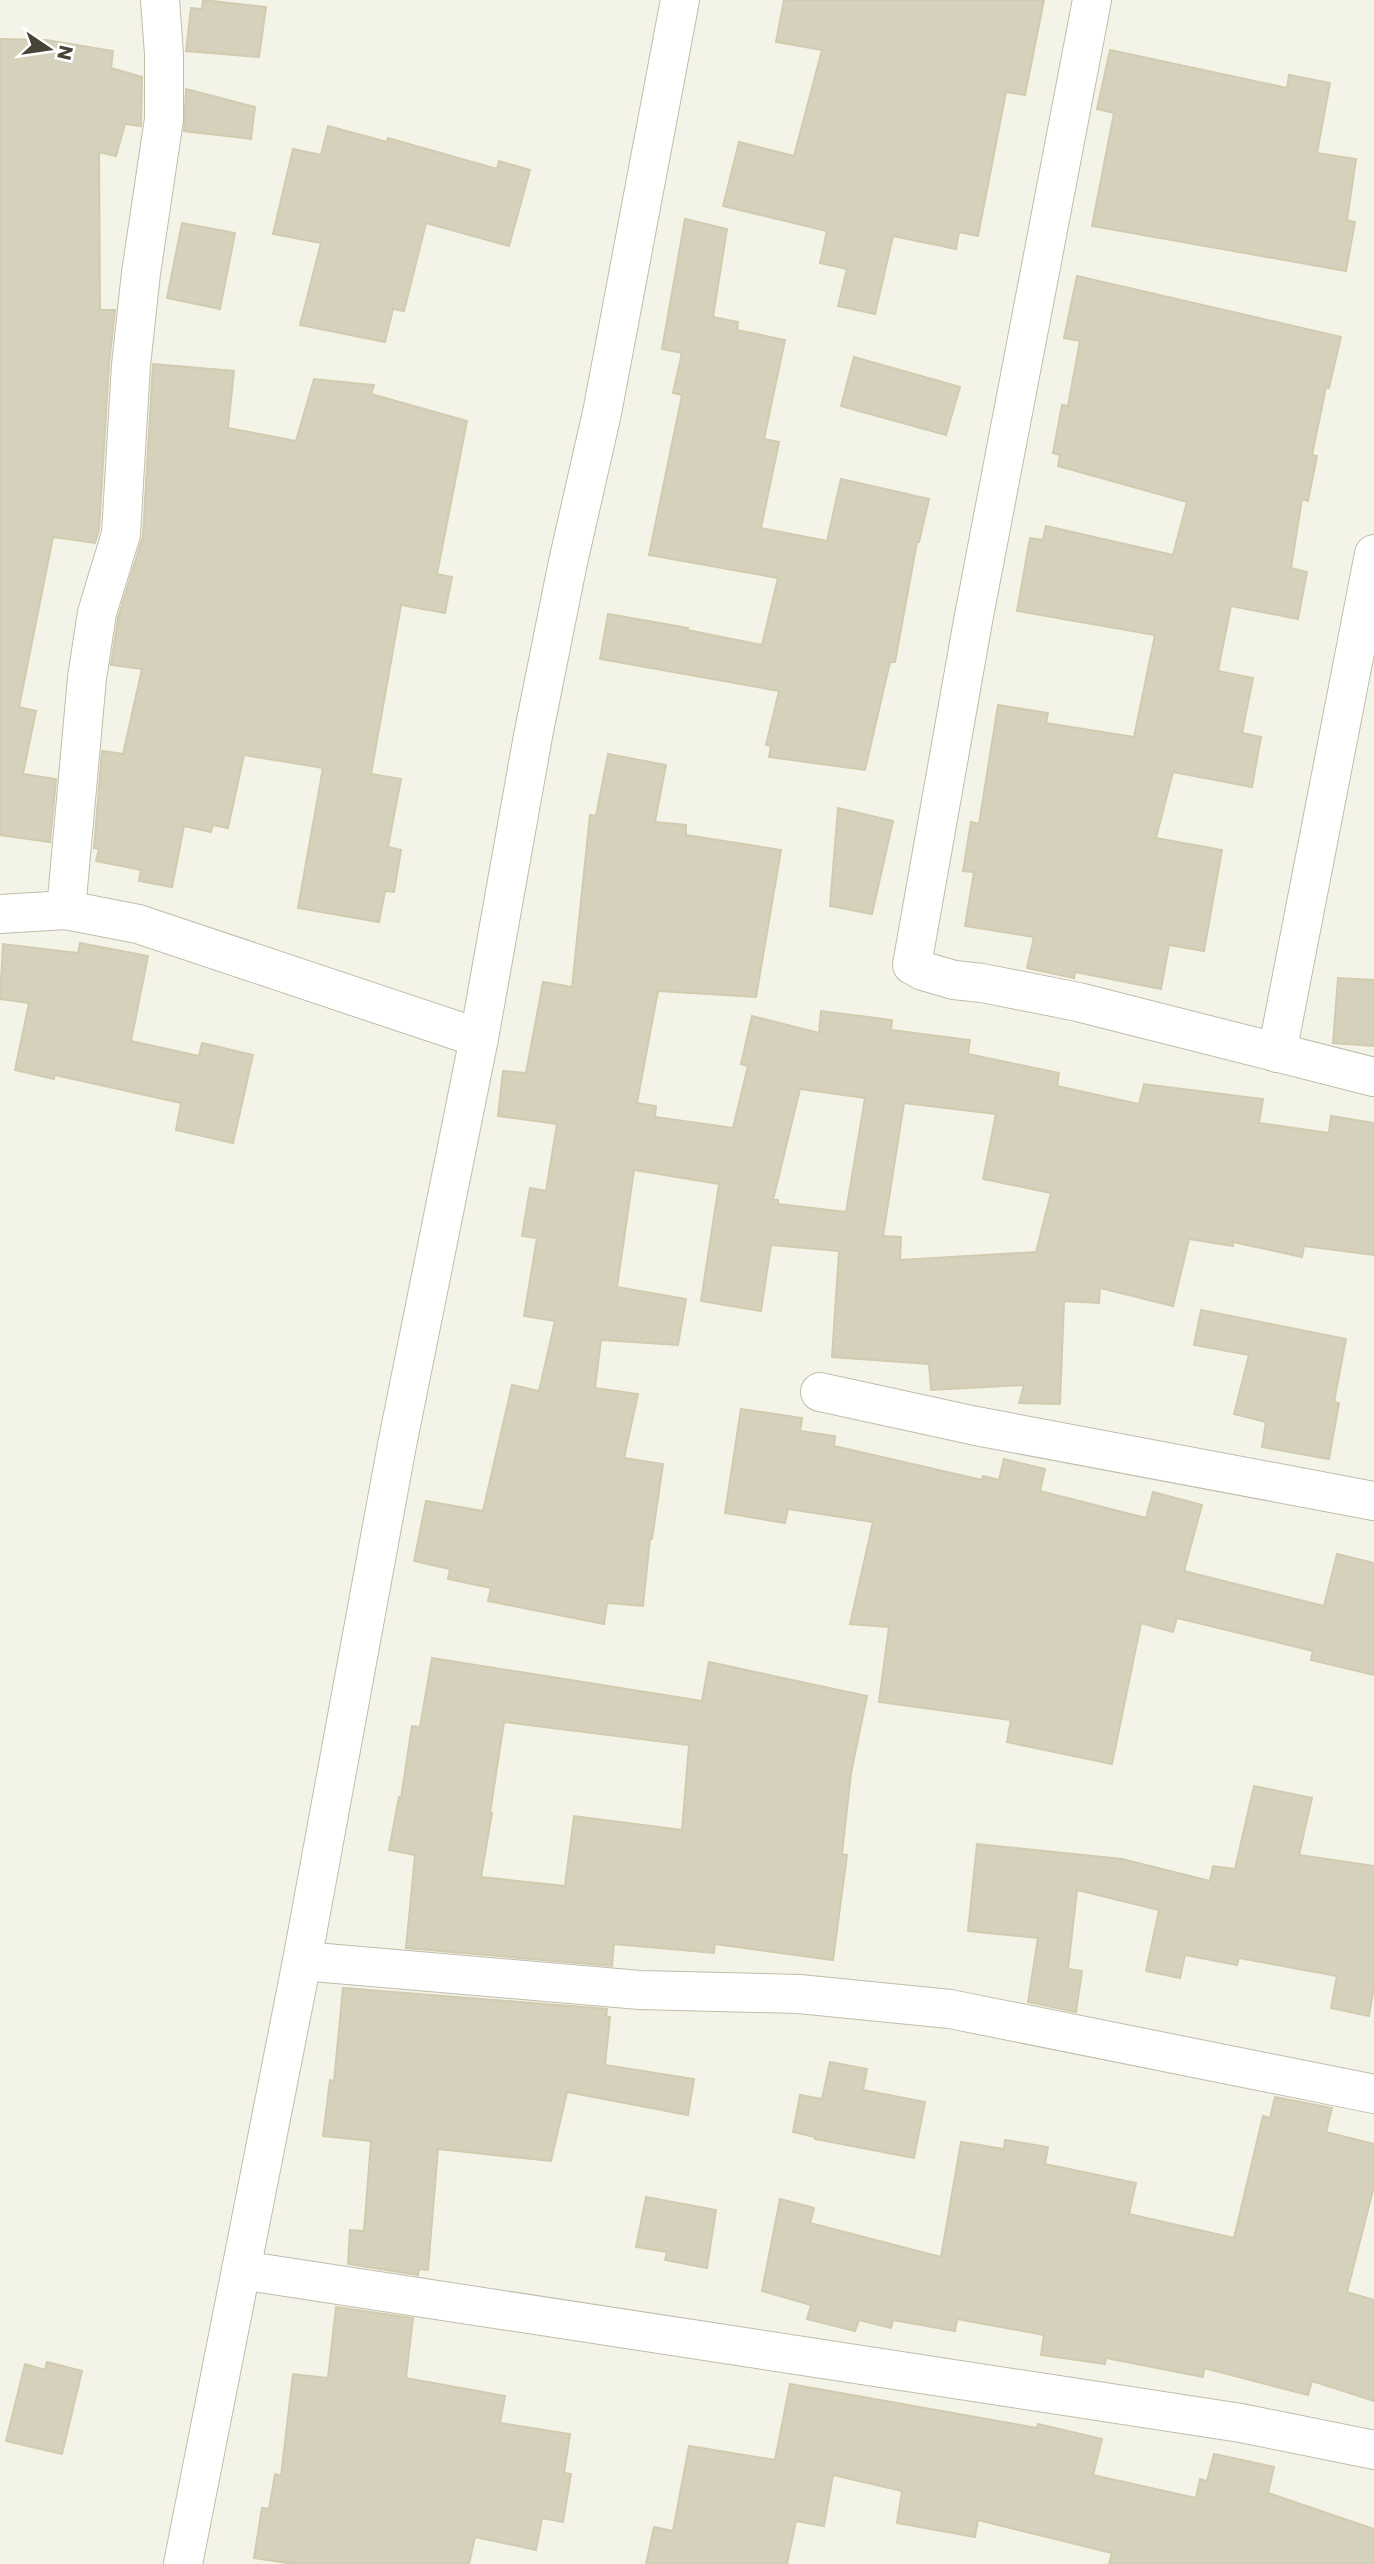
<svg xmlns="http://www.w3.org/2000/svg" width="1374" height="2564" viewBox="0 0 1374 2564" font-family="Poppins,sans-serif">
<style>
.building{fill:#d6d1bc;stroke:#d1cbaf;stroke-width:2;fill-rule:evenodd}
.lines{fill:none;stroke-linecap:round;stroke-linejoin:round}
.minor-casing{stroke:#c0bdaa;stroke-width:40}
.tertiary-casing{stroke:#c0bdaa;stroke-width:40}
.minor{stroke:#fff;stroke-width:38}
.tertiary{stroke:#fff;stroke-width:38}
</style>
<rect width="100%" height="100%" fill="#f4f3e7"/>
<g class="building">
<path d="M203 0 266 7 259 57 186 51 191 8 202 9Z"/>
<path d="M784 0H1044L1025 95 1006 92 978 236 959 232 956 249 893 236 875 314 838 306 847 269 820 263 827 231 723 206 739 142 794 156 822 50 776 42Z"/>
<path d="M0 39 46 40 113 51 111 68 142 77 141 126 125 124 116 156 99 152 100 310H115L109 364 99 530 95 543 53 537 19 707 36 711 23 774 56 779 50 842 0 835Z"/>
<path d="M1110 50 1287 88 1289 75 1330 83 1317 153 1356 159 1347 220 1355 222 1346 271 1092 226 1114 113 1097 109Z"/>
<path d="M186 89 255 107 251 139 184 131Z"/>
<path d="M328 126 387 142 388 138 497 169 499 161 530 170 509 246 426 223 404 311 393 309 385 342 300 325 321 243 273 234 293 149 321 155Z"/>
<path d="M685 219 727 229 713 317 738 322 737 330 785 340 764 439 779 442 761 528 827 541 841 479 929 499 919 542H917L895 662H890L865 770 769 757 771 746 766 745 779 691 600 659 608 614 688 628 687 630 762 645 778 578 649 555 682 395 673 393 682 353 662 349Z"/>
<path d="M182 223 235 233 220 309 167 298Z"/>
<path d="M1077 276 1341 337 1329 388 1326 387 1312 455 1317 456 1308 501 1302 499 1291 568 1307 572 1298 619 1231 606 1218 671 1253 678 1242 733 1261 737 1252 787 1173 772 1156 838 1222 850 1204 951 1169 945 1161 989 1075 972 1074 978 1027 968 1034 937 965 926 974 872 963 871 971 822 979 824 998 705 1048 713 1046 723 1134 737 1155 635 1017 611 1030 538 1043 540 1046 526 1173 555 1187 502 1058 466 1060 455 1053 453 1062 405 1068 406 1080 341 1064 338Z"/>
<path d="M854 357 960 387 946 435 841 406Z"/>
<path d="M153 364 234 371 228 428 296 441 314 379 374 385 371 394 467 421 437 574 452 577 445 613 401 605 371 774 401 779 388 847 401 850 394 892 385 891 379 922 298 908 323 768 244 755 228 828 213 825 211 832 184 826 172 887 139 881 141 870 96 861 99 849 94 848 102 751 123 754 142 669 111 665 118 618 143 536Z"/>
<path d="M608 754 666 765 655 822 686 825V835L781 850 756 997 658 991 637 1103 656 1106 655 1117 733 1128 748 1066 741 1064 752 1016 819 1033 821 1011 892 1020 891 1030 970 1040 968 1054 1059 1073 1057 1086 1134 1103 1139 1104 1144 1084 1263 1099 1259 1123 1329 1133 1331 1116 1374 1123V1255L1304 1246 1302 1257 1233 1242V1246L1189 1239 1173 1306 1100 1288 1099 1303 1064 1301 1060 1404 1019 1403 1024 1385 931 1390 929 1364 832 1357 839 1251 771 1245 761 1311 701 1301 719 1184 634 1170 617 1287 686 1299 678 1345 601 1340 595 1388 638 1394 624 1458 663 1464 652 1539H650L643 1606 607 1603 604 1624 488 1601 491 1588 448 1579 450 1569 414 1561 426 1501 483 1511 512 1385 539 1391 555 1321 524 1316 537 1238 522 1236 530 1188 546 1191 557 1124 498 1116 503 1071 526 1073 543 982 572 987 590 815 596 816ZM800 1089 865 1098 846 1212 778 1204V1200H773ZM904 1103 996 1114 983 1179 1051 1193 1036 1252 900 1260 901 1237 883 1236Z"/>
<path d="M838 808 893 821 872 914 830 906Z"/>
<path d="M80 943 148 956 131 1041 199 1056 202 1043 253 1055 233 1143 176 1130 181 1103 55 1075 54 1079 15 1070 29 1003 0 999 3 944 78 953Z"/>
<path d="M1338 978 1374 980V1046L1333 1043Z"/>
<path d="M1201 1310 1346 1339 1334 1402 1339 1403 1329 1459 1262 1447 1266 1422 1234 1414 1249 1355 1194 1345Z"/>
<path d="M741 1409 802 1418 800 1431 835 1436 834 1446 982 1480 983 1476 999 1480 1004 1459 1045 1469 1040 1491 1146 1518 1153 1492 1202 1505 1184 1571 1324 1606 1337 1554 1374 1563V1675L1311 1660 1313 1651 1177 1618 1173 1632 1141 1623 1112 1764 1007 1742 1011 1720 879 1702 889 1627 850 1624 873 1522 788 1509 785 1523 725 1513Z"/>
<path d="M432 1658 702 1701 709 1662 867 1696 851 1773 842 1854 847 1855 833 1960 715 1944 714 1953 614 1944 612 1966 406 1948 415 1855 389 1850 399 1797 401 1798 412 1726 420 1727ZM504 1722 689 1745 682 1830 574 1816 565 1886 481 1877 492 1813H490Z"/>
<path d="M1254 1786 1312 1798 1299 1855 1374 1866V1986L1369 2016 1331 2008 1337 1976 1239 1958 1237 1965 1185 1955 1180 1978 1146 1971 1159 1910 1077 1890 1068 1969 1082 1971 1076 2012 1028 2002 1038 1938 968 1931 977 1844 1122 1859 1210 1881 1213 1866 1235 1869Z"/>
<path d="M343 1988 607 2009 606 2016 610 2017 605 2065 694 2079 688 2115 567 2092 551 2161 438 2149 428 2270 419 2269 418 2275 348 2264 350 2230 364 2231 371 2141 323 2136 330 2080 334 2081Z"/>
<path d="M830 2062 867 2069 863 2090 925 2102 914 2158 815 2139V2137L793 2132 800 2095 822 2099Z"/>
<path d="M1275 2097 1332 2108 1326 2132 1374 2144V2186L1347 2292 1374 2300V2401L1312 2381 1308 2395 1204 2368 1203 2377 1106 2358 1105 2364 1041 2355 1044 2335 957 2319 955 2331 893 2320 891 2328 859 2320 855 2331 807 2319 811 2305 762 2291 780 2199 814 2208 810 2223 941 2257 961 2142 1004 2149 1005 2140 1048 2147 1045 2164 1136 2183 1129 2214 1234 2238 1263 2116 1270 2118Z"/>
<path d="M646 2197 716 2210 707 2268 665 2260 667 2252 636 2247Z"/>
<path d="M336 2307 413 2318 406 2378 505 2396 500 2423 570 2434 564 2473 571 2474 563 2522 542 2518 536 2550 475 2537 469 2564H294L254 2558 262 2508 269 2509 275 2474 281 2476 293 2374 328 2378Z"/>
<path d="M47 2362 82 2371 62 2454 6 2441 25 2364 45 2370Z"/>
<path d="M790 2384 1037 2428 1038 2424 1102 2439 1093 2475 1196 2498 1200 2479 1207 2481 1214 2454 1274 2467 1268 2493 1374 2529V2564H1109L1112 2553 978 2520 975 2537 897 2523 902 2491 833 2475 824 2526 796 2521 787 2564H646L654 2527 673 2531 689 2446 775 2460Z"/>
</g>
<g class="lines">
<g class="minor-casing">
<g id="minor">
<path d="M1092 0 973 621 912 965 923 971 954 980 982 983 1078 1002 1374 1077"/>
<path d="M66 910 87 678 97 613 121 534 131 365 141 273 164 119V54L160 0"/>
<path d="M0 914 66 910 138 924 479 1038"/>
<path d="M1277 1053 1374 554"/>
<path d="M820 1392 976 1426 1374 1501"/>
<path d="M302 1961 640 1990 799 1994 950 2009 1374 2094"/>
<path d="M241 2270 1241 2423 1374 2450"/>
</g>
</g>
<g class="tertiary-casing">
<path id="tertiary" d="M183 2564 302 1961 397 1445 479 1038 533 736 568 562 602 413 680 0"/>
</g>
<use href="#minor" class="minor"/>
<use href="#tertiary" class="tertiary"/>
</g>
<g transform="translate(49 49) rotate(103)" stroke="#ffffff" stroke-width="5" paint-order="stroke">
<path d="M0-5L12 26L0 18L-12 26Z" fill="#484436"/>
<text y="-10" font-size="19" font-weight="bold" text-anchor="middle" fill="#484436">N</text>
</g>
</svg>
